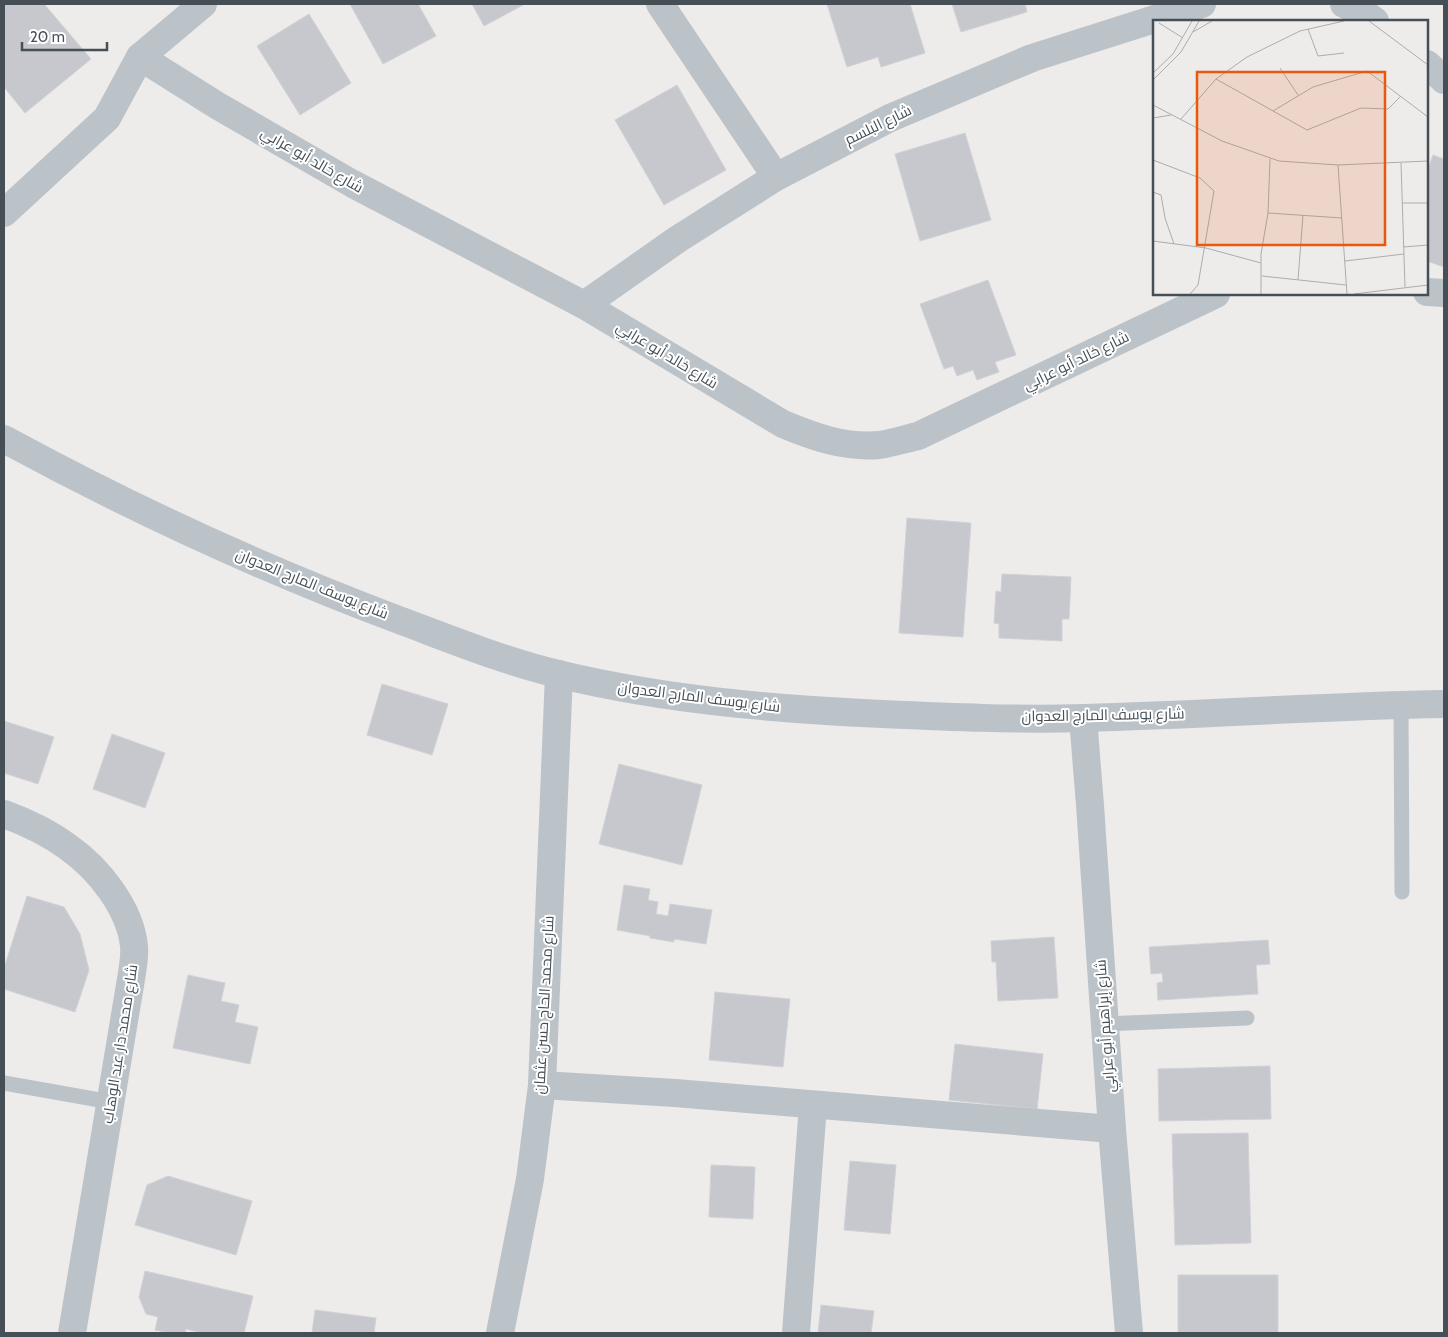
<svg xmlns="http://www.w3.org/2000/svg" width="1448" height="1337" viewBox="0 0 1448 1337" font-family="Cabin,Cairo,sans-serif">
<style>
.building{fill:#c7c8ce;stroke:#d0d2d6}
.lines{fill:none;stroke-linecap:round;stroke-linejoin:round}
.lane{stroke:#bbc3c9;stroke-width:15}
.street{stroke:#bbc3c9;stroke-width:28}
.labels{text-anchor:middle;stroke-width:4;stroke-linejoin:round;paint-order:stroke}
.street-label{font-size:15px;fill:#464f56;stroke:#fff}
.inset-road{fill:none;stroke:#abadaf;stroke-width:1}
.view{fill:#e8590c;fill-opacity:0.15;stroke:#e8590c;stroke-width:2.5}
.inset-edge{fill:none;stroke:#464f56;stroke-width:2.5}
</style>
<rect width="100%" height="100%" fill="#eeebeb"/>
<g class="building">
<path d="M5 4H44L91 59 25 113 4 87V5Z"/>
<path d="M350 4H418L436 36 383 64Z"/>
<path d="M472 4H525L484 26Z"/>
<path d="M827 4H910L925 53 881 67 878 57 847 67Z"/>
<path d="M952 4H1025L1027 12 961 32Z"/>
<path d="M309 14 351 83 300 115 257 46Z"/>
<path d="M677 85 726 170 664 205 615 120Z"/>
<path d="M965 133 991 220 920 241 895 154Z"/>
<path d="M1433 155 1444 159V267L1427 261V172Z"/>
<path d="M988 280 1016 355 995 362 999 372 977 380 973 370 957 376 953 366 944 369 920 304Z"/>
<path d="M907 518 971 523 963 637 899 633Z"/>
<path d="M1002 574 1071 577 1069 619H1062V641L999 638V624L994 623 996 591 1001 592Z"/>
<path d="M382 684 448 704 432 755 367 735Z"/>
<path d="M4 721 54 737 38 784 4 773Z"/>
<path d="M112 734 165 753 145 808 93 789Z"/>
<path d="M619 764 702 785 682 865 599 844Z"/>
<path d="M624 885 650 889 648 900 658 902 656 914 668 916 670 904 712 910 706 944 674 939V942L650 938V936L617 930Z"/>
<path d="M27 896 64 907 80 934 89 970 75 1012 4 989V968Z"/>
<path d="M1054 937 1058 998 998 1001 996 962H992L991 941Z"/>
<path d="M1268 940 1270 964 1256 965 1258 994 1158 1000 1157 983 1163 982 1162 973 1151 974 1149 947Z"/>
<path d="M188 975 225 983 221 1001 239 1005 235 1022 258 1027 250 1064 173 1048Z"/>
<path d="M715 992 790 999 783 1067 709 1060Z"/>
<path d="M955 1044 1043 1054 1037 1109 949 1100Z"/>
<path d="M1270 1066 1271 1119 1159 1121 1158 1069Z"/>
<path d="M1248 1133 1251 1243 1175 1245 1172 1134Z"/>
<path d="M850 1161 896 1165 890 1234 844 1230Z"/>
<path d="M711 1165 755 1167 753 1219 709 1217Z"/>
<path d="M168 1176 252 1201 236 1255 135 1225 147 1185Z"/>
<path d="M145 1271 253 1296 244 1333H202L186 1329 185 1333H170L155 1330 158 1317 146 1314 139 1297Z"/>
<rect x="1178" y="1275" width="100" height="58"/>
<path d="M821 1305 874 1311 871 1333H818Z"/>
<path d="M315 1310 376 1318 374 1333H312Z"/>
</g>
<g class="lines">
<g class="lane">
<path d="M1401 705 1402 892"/>
<path d="M1104 1024 1247 1018"/>
<path d="M4 1083 111 1102"/>
</g>
<g class="street">
<path d="M660 4 776 177"/>
<path d="M1344 4 1364 13 1375 21"/>
<path d="M140 57 218 106 353 184 584 305 783 424C814 437 845 448 879 445 892 443 905 439 918 436L1216 294"/>
<path d="M1427 64 1444 80"/>
<path d="M4 213 107 118 140 57 203 4"/>
<path d="M1427 292 1444 293"/>
<path d="M584 305 678 239 776 177 890 118 1032 58 1202 4"/>
<path d="M4 439C131 508 263 569 399 620 453 640 506 662 562 675 667 700 775 709 882 714 949 717 1017 720 1084 718 1204 715 1324 706 1444 704"/>
<path d="M1083 718 1090 805 1112 1129 1129 1333"/>
<path d="M4 814C26 822 49 833 68 847 99 869 130 908 134 946 135 955 133 965 132 973L72 1333"/>
<path d="M542 1085 675 1093 1112 1129"/>
<path d="M500 1333 530 1179 542 1085 559 674"/>
<path d="M796 1333 813 1105"/>
</g>
</g>
<g class="labels">
<g class="street-label">
<text transform="translate(878 125) rotate(-26)" y="5">شارع البلسم</text>
<text transform="translate(312 160) rotate(30)" y="5">شارع خالد أبو عرابي</text>
<text transform="translate(667 355) rotate(31)" y="5">شارع خالد أبو عرابي</text>
<text transform="translate(1076 361) rotate(-26)" y="5">شارع خالد أبو عرابي</text>
<text transform="translate(312 584) rotate(22)" y="5">شارع يوسف المارج العدوان</text>
<text transform="translate(699 697) rotate(7)" y="5">شارع يوسف المارج العدوان</text>
<text transform="translate(1103 715) rotate(-1)" y="5">شارع يوسف المارج العدوان</text>
<text transform="translate(544 1005) rotate(-87)" y="5">شارع محمد الحاج حسن عثمان</text>
<text transform="translate(1105 1026) rotate(-94)" y="5">شارع إبراهيم أبو عرابي</text>
<text transform="translate(120 1044) rotate(-81)" y="5">شارع محمد دار عبد الوهاب</text>
</g>
</g>
<g transform="translate(1153 20)">
<rect width="275" height="275" fill="#eeebeb"/>
<path class="inset-road" d="M216 1 275 45M6 3 30 18M155 9 165 36 191 33M40 12 59 1M127 48 145 75M0 53 20 34 39 1M63 59 154 110 208 88 235 89 248 76M0 60 28 32 46 1M0 85 69 121 126 141 185 145 275 141M120 91 160 67 214 51 275 97M0 98 18 95M28 99 63 59 94 37 147 11 191 1M0 140 47 158 61 171 45 265 37 274M248 143 252 267M185 145 194 274M0 172 8 175 12 198 21 224M249 183H275M115 193 189 198M0 221 53 228 108 243M250 227 275 225M192 241 251 234M109 256 193 265M145 260 150 195M108 274V234L115 193 117 139M201 274 275 265"/>
<path class="view" d="M44 52H232V225H44Z"/>
<rect width="275" height="275" class="inset-edge"/>
</g>
<rect width="1448" height="1337" fill="none" stroke="#464f56" stroke-width="10"/>
<path d="M22 42v8h85v-8" fill="none" stroke="#464f56" stroke-width="2.5"/>
<text x="30" y="42" font-size="15" fill="#464f56" stroke="#ffffff" stroke-width="4" paint-order="stroke">20 m</text>
</svg>
